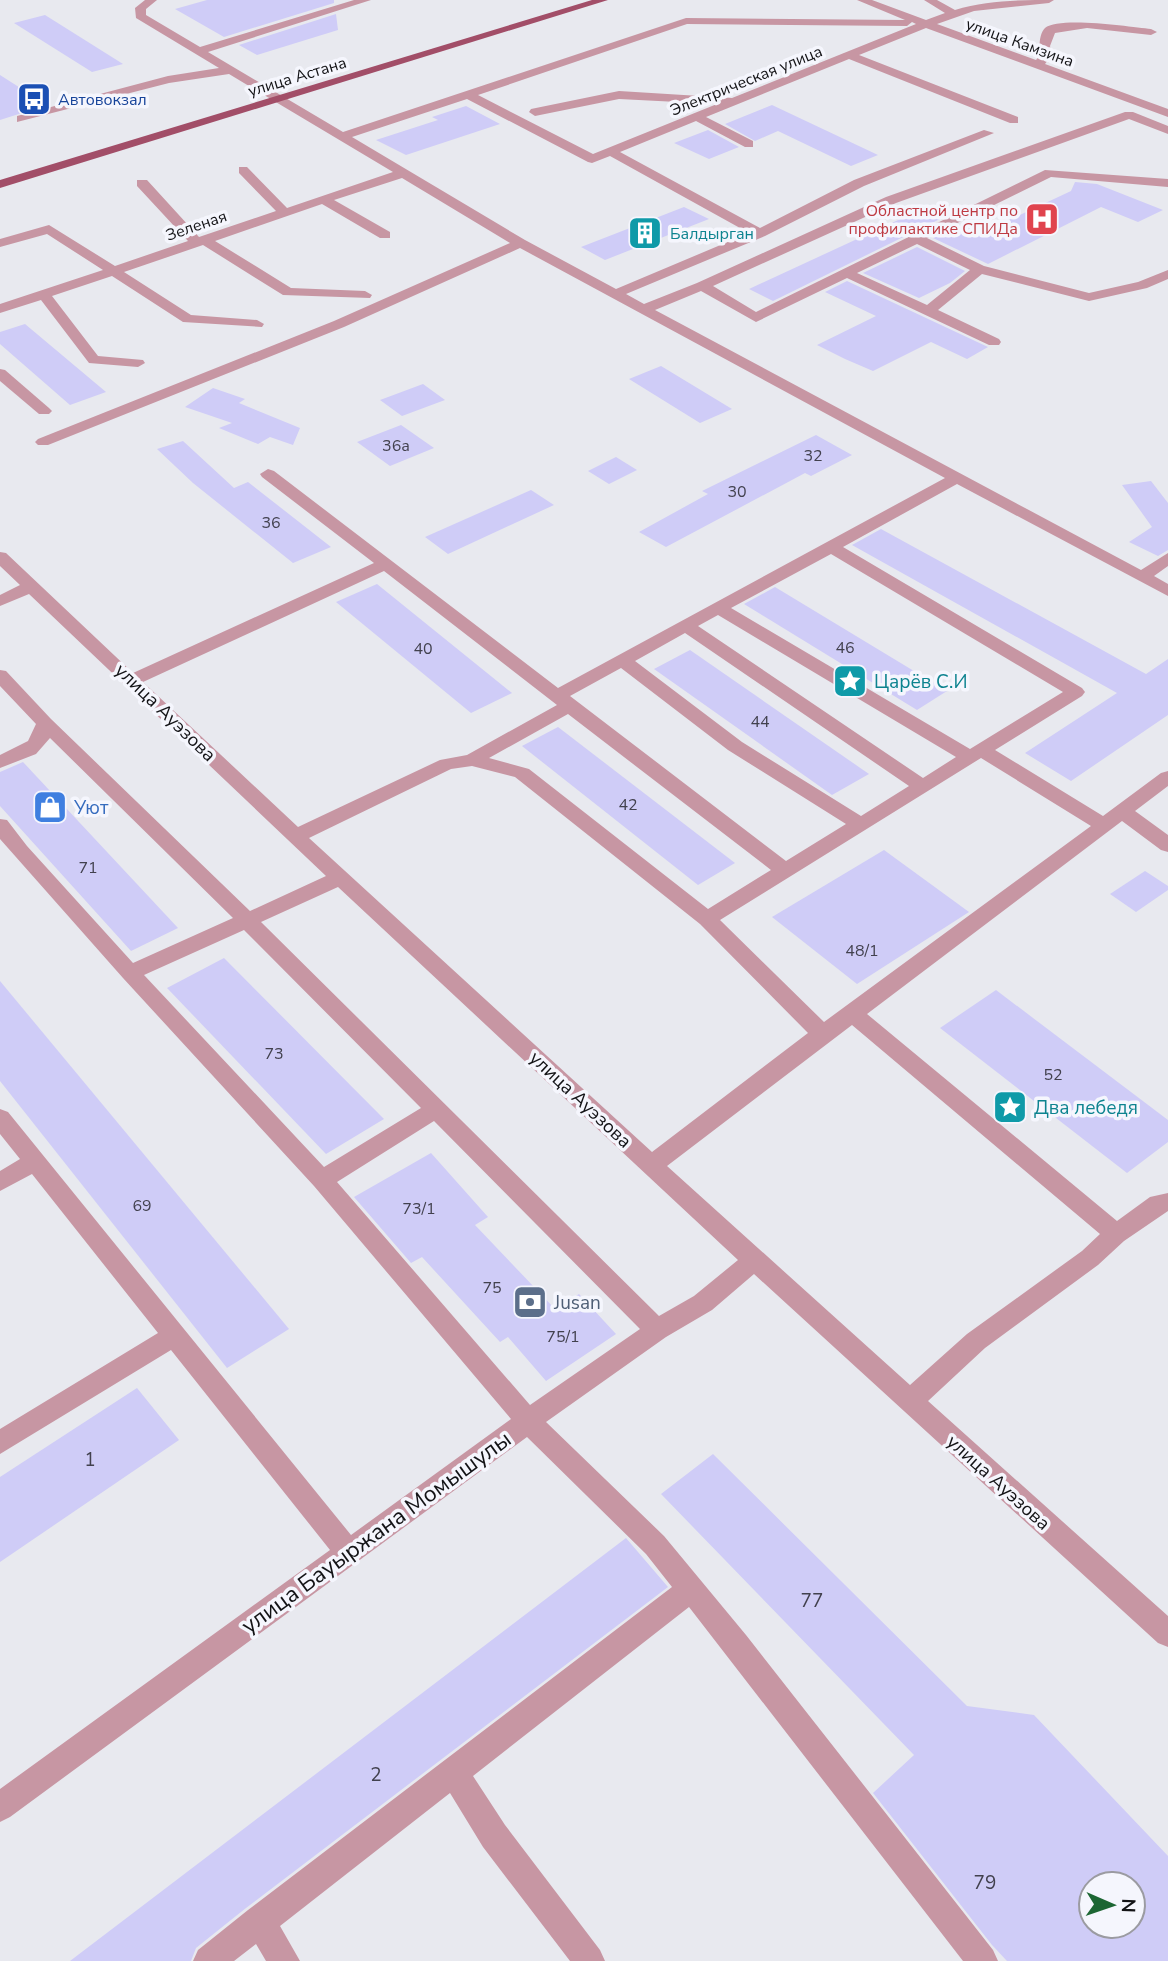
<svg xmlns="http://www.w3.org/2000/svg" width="1168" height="1961" viewBox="0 0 1168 1961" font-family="'Nunito Sans',sans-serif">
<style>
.building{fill:#cfccf7;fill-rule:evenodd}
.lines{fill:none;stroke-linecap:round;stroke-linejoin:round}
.minor{fill:#c796a3;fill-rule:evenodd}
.major{fill:#a24e68;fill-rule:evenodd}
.labels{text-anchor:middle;stroke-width:7;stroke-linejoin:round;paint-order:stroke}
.far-street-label{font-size:16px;fill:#131316;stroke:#f5f6fd}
.far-transit-label{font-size:16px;fill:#164399;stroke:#f5f6fd;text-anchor:start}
.far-health-label{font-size:16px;fill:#be3a42;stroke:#f5f6fd;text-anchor:end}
.far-culture-label{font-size:16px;fill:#0d838f;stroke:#f5f6fd;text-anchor:start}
.number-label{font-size:16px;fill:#42414e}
.culture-label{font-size:19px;fill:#0d838f;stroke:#f5f6fd;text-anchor:start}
.street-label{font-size:19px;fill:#131316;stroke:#f5f6fd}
.shop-label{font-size:19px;fill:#366cbe;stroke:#f5f6fd;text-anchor:start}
.service-label{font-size:19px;fill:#4e5e75;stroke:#f5f6fd;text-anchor:start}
.near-number-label{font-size:19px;fill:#42414e}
.near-street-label{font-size:23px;fill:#131316;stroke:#f5f6fd}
</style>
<rect width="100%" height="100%" fill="#e8e9ef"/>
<g class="building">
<path d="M207 0H334V3L224 37 175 9Z"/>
<path d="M336 14 338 30 257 55 239 45Z"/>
<path d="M45 15 123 64 92 72 14 23Z"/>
<path d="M0 75 47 105 0 120Z"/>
<path d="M772 105 878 155 851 166 778 131 755 141 725 124Z"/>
<path d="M466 106 500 124 406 155 376 140 438 120 432 117Z"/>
<path d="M708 130 739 147 709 159 674 143Z"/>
<path d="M1075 182 1097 184 1163 210 1138 222 1101 207 988 264 933 238 959 225 979 234 1071 191Z"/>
<path d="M684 207 709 219 605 260 581 247Z"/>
<path d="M922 209 942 218 773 301 749 289Z"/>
<path d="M917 247 965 271 950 283 919 298 863 273Z"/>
<path d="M847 281 988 347 967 359 931 342 873 371 845 359 817 345 876 316 825 292Z"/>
<path d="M25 324 106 392 70 405 0 344V332Z"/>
<path d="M661 366 732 409 700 423 629 379Z"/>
<path d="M423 384 445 400 402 416 380 400Z"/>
<path d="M213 388 245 399 239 403 300 428 293 445 270 437 258 444 219 428 232 423 185 407Z"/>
<path d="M401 425 434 448 390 466 357 442Z"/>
<path d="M816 435 852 455 811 476 805 473 666 547 639 532 708 494 702 491Z"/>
<path d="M183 441 234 488 248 482 331 547 293 563 193 483 157 449Z"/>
<path d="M616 457 637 470 609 484 588 471Z"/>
<path d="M1151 481 1168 503V550L1158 556 1129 542 1152 527 1122 485Z"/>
<path d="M531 490 554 505 448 554 425 537Z"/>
<path d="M881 529 1146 674 1168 659V715L1071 781 1025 753 1117 693 852 545Z"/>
<path d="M377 584 512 693 471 713 336 602Z"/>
<path d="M775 587 947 691 917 710 744 604Z"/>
<path d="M690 650 869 774 832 795 654 669Z"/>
<path d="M558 727 735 863 698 885 522 746Z"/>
<path d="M23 762 178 928 131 951 0 806V772Z"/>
<path d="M884 850 969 912 857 984 772 917Z"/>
<path d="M1145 871 1168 886V890L1136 912 1110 894Z"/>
<path d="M224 958 384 1119 326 1154 167 988Z"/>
<path d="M0 981 289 1329 227 1368 0 1081Z"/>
<path d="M996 990 1168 1120V1142L1127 1173 940 1028Z"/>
<path d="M431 1153 488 1217 475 1225 555 1309 579 1294 616 1334 546 1381 508 1337 500 1342 422 1257 411 1263 354 1197Z"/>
<path d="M137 1388 179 1440 0 1562V1477Z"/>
<path d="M713 1454 967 1706 1034 1715 1168 1856V1961H1007L992 1945 873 1793 914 1755 661 1494ZM1091 1884H1133V1926H1091Z"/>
<path d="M626 1538 668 1587 246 1908 196 1948 191 1961H70Z"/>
</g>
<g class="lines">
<g class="minor">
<path d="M145 0H157L146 9V15L200 47 354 0H371L208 52 343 132 686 18 905 20 857 0H872L926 20 945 13 924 0H937L955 10C987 0 1021 0 1054 0L1049 3 974 11 937 24 1036 60 1040 55C1039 47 1039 34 1045 28 1059 16 1132 27 1151 29L1157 32 1151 35 1087 28 1055 33 1050 46 1052 55 1045 64 1168 109V117L926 28 859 55 1018 117V123H1010L849 59 706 117 753 141V147H745L696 121 620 152 760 228 854 180 984 130 994 133 864 186 765 236 626 294 644 304 697 283 886 197 1125 112H1133L1168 126V134L1129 119 896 203 713 286 756 312 1045 170 1168 179V187L1051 177 927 238 984 266 1089 293 1138 282 1168 270V279L1147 288 1089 301 982 274 938 310 999 339 1001 342 999 345H989L847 278 756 322 701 291 655 310 1141 570 1168 553V566L1154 576 1168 584V596L957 484 843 547 1082 688 1085 692 1082 696 995 750 1103 816 1161 773 1168 771V786L1135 811 1168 835V852L1161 850 1122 821 867 1014 1117 1221 1150 1197 1168 1193V1211L1124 1241 1098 1265 985 1348 928 1401 1168 1616V1647L1158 1643 754 1274 712 1310 666 1337 546 1422 664 1536 746 1635 993 1950 998 1961H963L689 1607 473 1776 505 1825 600 1950 605 1961H570L483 1847 450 1793 280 1926 300 1961H266L256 1944 234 1961H193L198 1950 248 1910 672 1587 646 1554 527 1437 10 1817 0 1822V1789L330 1550 171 1350 0 1454V1429L158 1333 32 1174 0 1191V1171L20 1159 0 1134V1109L8 1112 351 1535 511 1419 314 1186 123 978 0 839V819L7 820 27 846 133 963 233 918 50 738 36 754 0 768V755L28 741 36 724 0 686V670L6 671 51 719 250 911 326 876 29 594 0 606V595L20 585 0 566V552L6 553 133 673 374 563 262 477 260 474 268 469 274 471 558 688 945 478 520 248 344 327 48 445H38L35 442 38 439 334 321 510 243 402 178 334 200 390 232V238H380L322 204 215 241 291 288 365 291 372 295 370 298 283 295 203 245 124 272 191 315 257 320 264 324 262 327 183 322 112 276 52 296 98 356 143 360 145 363 138 367 89 363 41 300 0 313V304L103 270 47 234 0 247V239L49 225 115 266 188 241 137 186V180H147L199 237 276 211 239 173V167H247L287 208 393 172 229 74 169 83 17 122V116L168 76 219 68 136 18 135 8ZM912 22 916 24 732 98 619 91 531 109 529 112 535 116 619 99 717 104 593 154 478 95 687 24 907 26ZM467 99 588 162 592 163 610 156 749 233 616 289 525 240 352 137ZM917 244 970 270 927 305 857 273ZM831 554 1063 692 970 749 731 608ZM384 571 557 705 467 755 440 760 298 827 143 682ZM718 615 956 757 923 778 698 626ZM685 633 909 786 861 816 742 742 635 661ZM621 668 728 750 846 824 786 861 570 696ZM568 714 771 870 708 909 529 769 489 758ZM981 758 1091 826 824 1022 720 920ZM472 766 515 777 700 924 808 1033 652 1152 309 838 451 769ZM338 887 738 1260 694 1296 659 1316 261 922ZM244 930 421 1108 324 1167 144 975ZM852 1025 1100 1234 1082 1251 967 1334 910 1385 667 1166ZM434 1121 640 1329 530 1405 337 1182Z"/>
<path d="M0 369 5 370 49 408 52 411 49 414H39L0 381Z"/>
</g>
<path class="major" d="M592 0H608L0 188V180Z"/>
</g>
<defs>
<g id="bus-square" transform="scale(1.75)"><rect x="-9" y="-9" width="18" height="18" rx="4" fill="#1a4fb4" stroke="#f5f6fd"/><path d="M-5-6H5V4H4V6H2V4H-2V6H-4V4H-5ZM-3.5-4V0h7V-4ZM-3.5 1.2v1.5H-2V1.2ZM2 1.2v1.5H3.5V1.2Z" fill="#fff"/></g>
<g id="hospital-square" transform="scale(1.75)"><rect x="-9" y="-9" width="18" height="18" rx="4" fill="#e0444e" stroke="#f5f6fd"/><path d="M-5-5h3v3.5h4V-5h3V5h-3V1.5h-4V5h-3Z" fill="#fff"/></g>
<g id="building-square" transform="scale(1.75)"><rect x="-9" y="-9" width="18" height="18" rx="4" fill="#0f9aa8" stroke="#f5f6fd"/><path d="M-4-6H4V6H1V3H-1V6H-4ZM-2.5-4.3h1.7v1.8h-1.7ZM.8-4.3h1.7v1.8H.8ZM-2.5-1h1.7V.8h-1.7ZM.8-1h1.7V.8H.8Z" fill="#fff"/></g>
<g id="sight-square" transform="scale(1.75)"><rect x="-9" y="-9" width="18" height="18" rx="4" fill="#0f9aa8" stroke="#f5f6fd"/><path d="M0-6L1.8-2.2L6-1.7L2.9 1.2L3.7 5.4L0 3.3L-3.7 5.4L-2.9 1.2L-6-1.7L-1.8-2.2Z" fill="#fff"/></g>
<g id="shop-square" transform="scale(1.75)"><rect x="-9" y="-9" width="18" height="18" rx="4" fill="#3f7fe0" stroke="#f5f6fd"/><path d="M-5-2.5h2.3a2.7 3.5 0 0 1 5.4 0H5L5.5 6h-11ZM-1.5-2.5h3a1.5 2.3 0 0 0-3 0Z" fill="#fff"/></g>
<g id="bank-square" transform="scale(1.75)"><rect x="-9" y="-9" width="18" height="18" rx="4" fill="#5c6f8a" stroke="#f5f6fd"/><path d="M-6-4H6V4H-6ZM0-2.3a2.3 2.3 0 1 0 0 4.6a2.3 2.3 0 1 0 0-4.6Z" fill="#fff"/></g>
</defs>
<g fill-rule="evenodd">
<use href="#bus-square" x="34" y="99"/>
<use href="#hospital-square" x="1042" y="219"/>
<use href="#building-square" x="645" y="233"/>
<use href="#sight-square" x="850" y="681"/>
<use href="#shop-square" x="50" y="807"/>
<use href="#sight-square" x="1010" y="1107"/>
<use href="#bank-square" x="530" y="1302"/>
</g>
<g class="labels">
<g class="far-street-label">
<text transform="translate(1020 42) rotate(20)" y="6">улица Камзина</text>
<text transform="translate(297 76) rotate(-17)" y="6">улица Астана</text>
<text transform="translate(746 80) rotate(-22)" y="6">Электрическая улица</text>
<text transform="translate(196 225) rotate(-19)" y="6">Зеленая</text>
</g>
<g class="far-transit-label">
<text x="58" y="105">Автовокзал</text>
</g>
<g class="far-health-label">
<text x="1018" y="216">Областной центр по<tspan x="1018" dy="18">профилактике СПИДа</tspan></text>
</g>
<g class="far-culture-label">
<text x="670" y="239">Балдырган</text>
</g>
<g class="number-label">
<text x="396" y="451">36а</text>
<text x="813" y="461">32</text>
<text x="737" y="497">30</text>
<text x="271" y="528">36</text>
<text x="845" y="653">46</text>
<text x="423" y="654">40</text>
<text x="760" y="727">44</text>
<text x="628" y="810">42</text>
<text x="88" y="873">71</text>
<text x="862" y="956">48/1</text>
<text x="274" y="1059">73</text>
<text x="1053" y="1080">52</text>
<text x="142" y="1211">69</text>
<text x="419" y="1214">73/1</text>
<text x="492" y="1293">75</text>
<text x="563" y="1342">75/1</text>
</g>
<g class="culture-label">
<text x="874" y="688">Царёв С.И</text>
<text x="1034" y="1114">Два лебедя</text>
</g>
<g class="street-label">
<text transform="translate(166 712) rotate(44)" y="7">улица Ауэзова</text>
<text transform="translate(581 1099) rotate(43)" y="7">улица Ауэзова</text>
<text transform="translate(999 1482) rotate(42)" y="7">улица Ауэзова</text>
</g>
<g class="shop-label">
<text x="74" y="814">Уют</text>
</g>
<g class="service-label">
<text x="554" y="1309">Jusan</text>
</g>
<g class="near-number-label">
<text x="90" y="1466">1</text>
<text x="812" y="1607">77</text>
<text x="376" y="1781">2</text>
<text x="985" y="1889">79</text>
</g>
<g class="near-street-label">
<text transform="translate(376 1532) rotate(-36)" y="8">улица Бауыржана Момышулы</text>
</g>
</g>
<g transform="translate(1112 1905) rotate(92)"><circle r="33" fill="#f5f6fd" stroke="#9b9ba1" stroke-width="2"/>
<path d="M0-5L12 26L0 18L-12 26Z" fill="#1c6633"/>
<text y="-10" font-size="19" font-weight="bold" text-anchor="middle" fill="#131316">N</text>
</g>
</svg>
